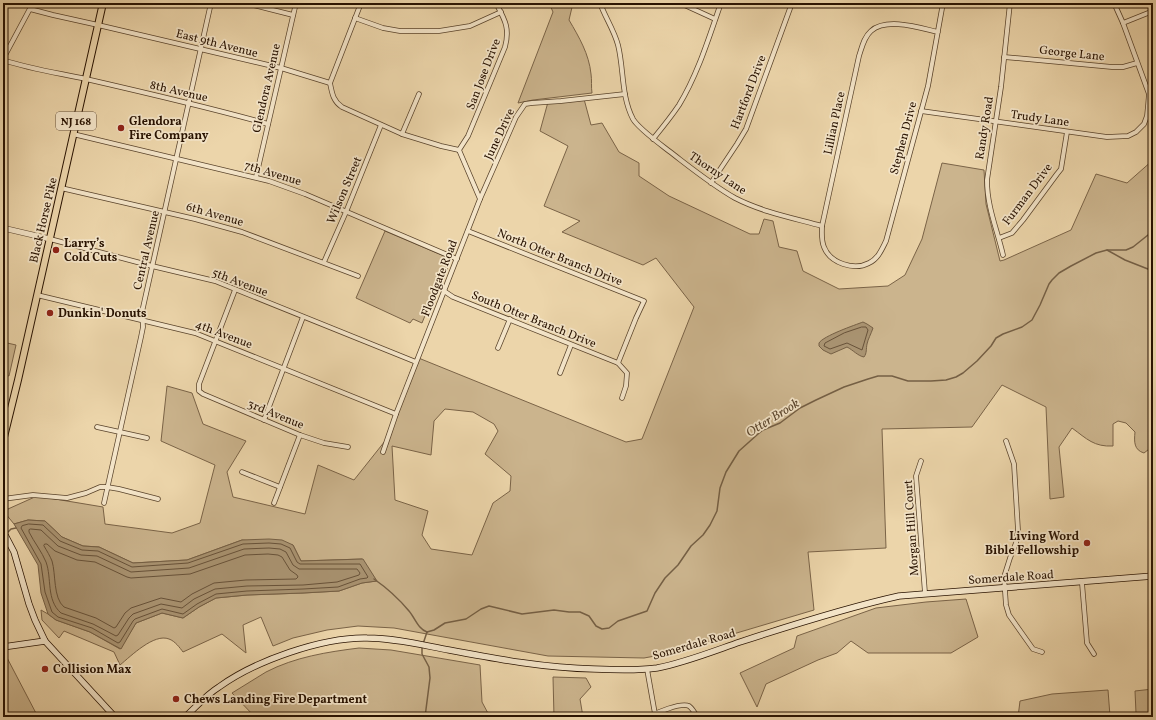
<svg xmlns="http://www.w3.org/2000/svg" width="1156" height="720" viewBox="0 0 1156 720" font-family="Vollkorn,serif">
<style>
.green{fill:#cbb48d;stroke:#7a6347;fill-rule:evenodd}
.water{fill:#a99371;stroke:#755f44}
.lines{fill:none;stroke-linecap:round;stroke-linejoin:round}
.shore{stroke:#685239;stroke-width:1}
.stream{stroke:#755f44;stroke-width:1.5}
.minor-casing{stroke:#59432b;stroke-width:5.5}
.tertiary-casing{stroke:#59432b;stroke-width:6}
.secondary-casing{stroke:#281201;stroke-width:7}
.primary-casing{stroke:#281201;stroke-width:8}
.minor{stroke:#f3e4c8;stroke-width:4}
.tertiary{stroke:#f3e4c8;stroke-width:5}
.secondary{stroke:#f3e4c8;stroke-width:5.5}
.primary{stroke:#ecd5aa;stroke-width:6}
.poi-dot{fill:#8f2418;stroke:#f3e4c8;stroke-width:1.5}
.labels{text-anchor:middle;stroke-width:3.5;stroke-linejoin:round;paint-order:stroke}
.shield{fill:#f3e4c8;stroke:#65513d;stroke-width:1}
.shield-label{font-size:11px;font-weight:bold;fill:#281201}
.street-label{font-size:12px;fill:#281201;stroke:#f3e4c8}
.poi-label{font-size:12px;font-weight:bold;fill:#281201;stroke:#f3e4c8;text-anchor:start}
.water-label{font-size:13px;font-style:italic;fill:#5c462e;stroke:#f3e4c8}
</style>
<rect width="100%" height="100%" fill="#ecd5aa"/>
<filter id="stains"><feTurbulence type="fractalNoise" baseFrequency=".005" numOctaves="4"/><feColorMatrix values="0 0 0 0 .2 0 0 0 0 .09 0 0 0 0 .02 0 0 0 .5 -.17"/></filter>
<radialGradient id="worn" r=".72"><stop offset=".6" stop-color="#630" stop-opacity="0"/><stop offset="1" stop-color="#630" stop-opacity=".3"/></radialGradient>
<g class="green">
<path d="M549 3H573L569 20C579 37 589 54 591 74 592 80 591 87 592 93L533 100 518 103 553 12Z"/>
<path d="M584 99 591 125 602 123 619 152 639 163V176L669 196 750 234H759L764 219 773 221 779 247 797 251 803 271 839 289 888 286 905 275 922 239 942 163 984 170 986 204 1000 261 1004 260 1071 230 1096 174 1127 183 1153 160V446L1144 453C1134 450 1134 442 1135 432L1126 423 1118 421 1113 424V446C1094 447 1087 439 1072 428L1059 447 1064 497 1050 499 1046 407 1002 385 972 427 882 429 886 548 808 552 814 610 666 654 644 658 548 656 394 628 358 626 327 630 293 638 273 646 261 617 243 625 246 653 222 634 183 652C180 648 175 641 169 639 154 633 131 656 120 665L114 652 64 631 59 638 42 620 41 610 48 614 56 620 90 632 120 649 136 623 162 613 183 618 199 607 216 598 247 595 303 593 339 591 362 583 376 581 362 559 301 561 293 545 242 540 187 560 133 563 99 547 83 546 62 537 45 521 28 520 14 524 5 513 8 509 37 496 103 507 105 524 172 533 200 523 215 465 161 441 167 386 192 393 203 424 246 441 227 472 233 497 305 514 318 465 354 480 385 441 416 357 626 442 642 439 694 307 656 258 643 265 562 232 580 221 544 206 568 146 540 131 548 102ZM445 409 473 412 494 424 498 431 485 454 511 476 510 491 493 503 472 555 431 549 422 535 428 511 395 500 392 446 431 455 434 421Z"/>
<path d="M385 231 451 259 440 289 435 291 422 323 413 319 410 323 356 298Z"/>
<path d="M3 342 16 345 9 376 3 374Z"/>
<path d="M966 599 978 637 951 653H868L851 641 837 653 818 660 766 684 757 707 740 673 794 648 797 636 876 608 926 602Z"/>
<path d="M359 648 391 650 480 665 482 702 490 717H255L232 693C243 686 255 679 266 672 295 657 327 652 359 648Z"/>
<path d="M4 652 38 717H3V653Z"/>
<path d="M553 677 586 678 591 687 580 699 583 717H554Z"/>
<path d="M1153 689V717H1018L1020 701 1052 694 1108 690 1110 716 1136 713 1135 691Z"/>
</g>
<g class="water">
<path d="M863 322 867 324 873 328C871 334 868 339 867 344 866 349 867 353 864 357 858 356 853 350 847 347L831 354 823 350 819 346C819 345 819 344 819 343 823 336 855 325 863 322Z"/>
<path d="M28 520 45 521 62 537 83 546 99 547 133 563 187 560 242 540 269 539 282 540 293 545 301 561 363 559 377 581 362 583 339 591 303 593 247 595 216 598 199 607 183 618 162 613 136 623 121 649 90 632 56 620 48 614 41 593 38 565 14 524Z"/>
</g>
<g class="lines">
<g class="shore">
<path d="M862 327H866L868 330 862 350 847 343 830 349 824 346 825 343 844 333Z"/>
<path d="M29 524 43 525 60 541 82 550 98 551 132 567 188 563 243 544 269 543 281 544 290 548 297 562 300 564H360L368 577 367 578 360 579 338 587 303 589 247 591 216 594 197 604 183 614 162 609 135 619 133 621 120 642 118 643 92 628 58 617 52 612 45 592 41 564 21 528 22 526Z"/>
<path d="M31 529 41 530 58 546 81 555 97 556 131 572 189 568 244 549 269 548 280 549 286 552 293 565 299 569H357L360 573 359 575 337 582 303 585 247 586 215 589 194 599 182 608 161 604 133 614 129 618 118 635 116 636 93 624 61 613C46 600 52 578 46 562 42 552 34 542 29 532V530Z"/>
<path d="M45 544H47L55 551 77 560 95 562 127 577 131 578 190 574 245 555 268 554 278 555 282 557 290 570 297 575 298 577 296 579 246 580 214 583 192 594 181 602 161 598 131 608 125 613 116 627 114 628 96 618 64 607C53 598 56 574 52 561 50 556 47 551 44 546Z"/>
</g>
<g class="stream">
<path d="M1107 250 1125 260 1153 271"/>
<path d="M6 534 11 529 16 528"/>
<path d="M374 579C387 588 399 599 409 611 415 618 418 629 427 632"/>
<path d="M427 632 434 630 445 623 466 619 481 609 489 606 522 614 554 610 569 612H580L589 616 596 626 602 629 609 628 618 621 647 611 655 593 665 578 678 565 691 546 703 535 710 525 717 511 720 488 726 472 739 451 758 434 763 430 780 423 800 408 816 400 844 387 868 379 878 376H892L908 381H931L946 380 956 377 963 373 977 361 991 346 996 338 1003 334 1022 327 1032 320 1040 305 1049 284 1052 280 1059 273 1071 266 1096 253 1107 250H1126L1133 247 1153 231"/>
<path d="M423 644 427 632"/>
<path d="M422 647V654L429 667 430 678 425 717"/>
</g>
<g class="minor-casing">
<g id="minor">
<path d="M245 3 293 15"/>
<path d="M600 3C605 17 614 30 618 45 624 69 621 96 633 119 638 128 660 144 669 151 690 167 712 185 735 198 762 212 793 218 822 226"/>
<path d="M680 3 715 19"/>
<path d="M30 9 53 15 98 25 281 68 330 83"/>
<path d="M355 18 383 28 400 31H439L470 26 501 12"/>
<path d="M1123 23 1153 11"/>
<path d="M938 32C920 28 887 17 871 31 864 37 862 47 859 56L822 226C822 233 821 240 824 247 830 263 854 271 869 263 878 259 882 249 886 241L928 86 943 3"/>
<path d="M1004 57 1112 67H1123L1137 63"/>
<path d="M3 59 33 3"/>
<path d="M3 60C30 69 58 73 86 79 147 93 208 107 268 124"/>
<path d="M330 83C332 93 333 101 342 107L402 134 441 146 459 150"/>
<path d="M330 83 361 3"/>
<path d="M921 111 1107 137 1128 136 1136 132 1144 124 1147 116 1148 106 1149 94 1123 23 1114 3"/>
<path d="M73 134 269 181 305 194 457 259"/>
<path d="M402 134 419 94"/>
<path d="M653 139C662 128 671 117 679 105 698 74 709 37 721 3"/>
<path d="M459 150 468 136 505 47C510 28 505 20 496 3"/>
<path d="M256 177 296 3"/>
<path d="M711 183 737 144 746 129 792 3"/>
<path d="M61 188 195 219 242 232 358 276"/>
<path d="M480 199 516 117 525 104 532 103 561 101 625 94"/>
<path d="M468 231 644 301 636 318 618 363"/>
<path d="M999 238 1012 233 1023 220 1057 174 1061 169 1067 132"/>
<path d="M50 239 152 266 215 281 416 362"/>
<path d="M1003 255C997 229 987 207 987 180L1001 87 1010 3"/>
<path d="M324 262 346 212 381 125"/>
<path d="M235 290 199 384V391L203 394 300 435 324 443 348 447"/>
<path d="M444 291 453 297 618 363 627 373 626 386 622 398"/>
<path d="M37 295 195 333 396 414"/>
<path d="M498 348 510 319"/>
<path d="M560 373 571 345"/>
<path d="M264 420 303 317"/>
<path d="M97 427 147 438"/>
<path d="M1006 441 1014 464 1018 530 1016 543 1010 558 1004 577 1006 605 1009 615 1033 649 1042 652"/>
<path d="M383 452 396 414 480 199 459 150"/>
<path d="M921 461 916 476 925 593"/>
<path d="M242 472 280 487"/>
<path d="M3 499 33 495 67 498 86 493 100 487H107L119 489 158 499"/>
<path d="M104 503 141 337 143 327 142 312 211 3"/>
<path d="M274 503 300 435"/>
<path d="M1082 583 1087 643 1094 654"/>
<path d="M647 669 655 714"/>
<path d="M648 717C656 713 681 702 689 706 693 709 695 713 697 717"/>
</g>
</g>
<g class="tertiary-casing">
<path id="tertiary" d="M3 228 50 239"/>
</g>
<g class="secondary-casing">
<g id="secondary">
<path d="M3 531 14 552 29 604 35 620 45 641 115 717"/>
<path d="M3 647 45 641"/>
<path d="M185 717C196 707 206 695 219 687 255 661 322 637 367 638 394 638 422 645 449 650 497 659 545 668 594 669 615 670 636 671 657 668 684 663 714 651 740 642 792 625 845 608 899 596L1153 576"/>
</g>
</g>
<g class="primary-casing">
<path id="primary" d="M3 441 18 380 103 3"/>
</g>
<use href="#minor" class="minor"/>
<use href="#tertiary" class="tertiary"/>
<use href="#secondary" class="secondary"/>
<use href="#primary" class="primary"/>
</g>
<g class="poi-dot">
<circle cx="121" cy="128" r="4"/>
<circle cx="56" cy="250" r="4"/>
<circle cx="50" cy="313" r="4"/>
<circle cx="1087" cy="543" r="4"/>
<circle cx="45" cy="669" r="4"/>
<circle cx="176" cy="699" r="4"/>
</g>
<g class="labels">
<rect class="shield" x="56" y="112" width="40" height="18" rx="3"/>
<g class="shield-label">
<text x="76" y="125">NJ 168</text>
</g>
<g class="street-label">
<text transform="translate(217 43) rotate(14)" y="4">East 9th Avenue</text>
<text transform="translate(1072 53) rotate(6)" y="4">George Lane</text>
<text transform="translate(483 74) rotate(-69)" y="4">San Jose Drive</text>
<text transform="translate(266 88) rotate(-77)" y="4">Glendora Avenue</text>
<text transform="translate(179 91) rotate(13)" y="4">8th Avenue</text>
<text transform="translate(748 92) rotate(-69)" y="4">Hartford Drive</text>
<text transform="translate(1040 118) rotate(8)" y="4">Trudy Lane</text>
<text transform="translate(834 123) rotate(-78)" y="4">Lillian Place</text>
<text transform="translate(984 128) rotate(-81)" y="4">Randy Road</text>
<text transform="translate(499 134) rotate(-65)" y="4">June Drive</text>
<text transform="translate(903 138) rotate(-75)" y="4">Stephen Drive</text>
<text transform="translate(273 173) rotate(17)" y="4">7th Avenue</text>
<text transform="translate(718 173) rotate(34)" y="4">Thorny Lane</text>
<text transform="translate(344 190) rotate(-67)" y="4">Wilson Street</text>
<text transform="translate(1027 194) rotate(-53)" y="4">Furman Drive</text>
<text transform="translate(215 214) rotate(16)" y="4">6th Avenue</text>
<text transform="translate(43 220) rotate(-77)" y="4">Black Horse Pike</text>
<text transform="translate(146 250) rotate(-77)" y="4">Central Avenue</text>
<text transform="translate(560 257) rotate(22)" y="4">North Otter Branch Drive</text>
<text transform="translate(439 278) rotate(-69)" y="4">Floodgate Road</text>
<text transform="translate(240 282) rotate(21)" y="4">5th Avenue</text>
<text transform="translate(534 319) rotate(22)" y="4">South Otter Branch Drive</text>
<text transform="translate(224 334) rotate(21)" y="4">4th Avenue</text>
<text transform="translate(276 414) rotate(22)" y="4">3rd Avenue</text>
<text transform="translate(911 528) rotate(-94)" y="4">Morgan Hill Court</text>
<text transform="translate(1011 577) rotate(-4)" y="4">Somerdale Road</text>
<text transform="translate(694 644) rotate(-16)" y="4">Somerdale Road</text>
</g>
<g class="poi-label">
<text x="129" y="125">Glendora<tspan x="129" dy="14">Fire Company</tspan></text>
<text x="64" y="247">Larry’s<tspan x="64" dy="14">Cold Cuts</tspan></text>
<text x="58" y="317">Dunkin' Donuts</text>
<text x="1079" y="540" text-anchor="end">Living Word<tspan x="1079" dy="14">Bible Fellowship</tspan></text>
<text x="53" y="673">Collision Max</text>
<text x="184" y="703">Chews Landing Fire Department</text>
</g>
<g class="water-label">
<text transform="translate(772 417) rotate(-32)" y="5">Otter Brook</text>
</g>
</g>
<rect width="1156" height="720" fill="none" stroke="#ecd5aa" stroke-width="16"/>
<rect x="4" y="4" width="1148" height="712" fill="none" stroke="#281201" stroke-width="2"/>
<rect x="8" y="8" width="1140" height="704" fill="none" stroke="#281201"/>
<rect width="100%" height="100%" filter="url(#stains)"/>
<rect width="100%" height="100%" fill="url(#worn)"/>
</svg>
